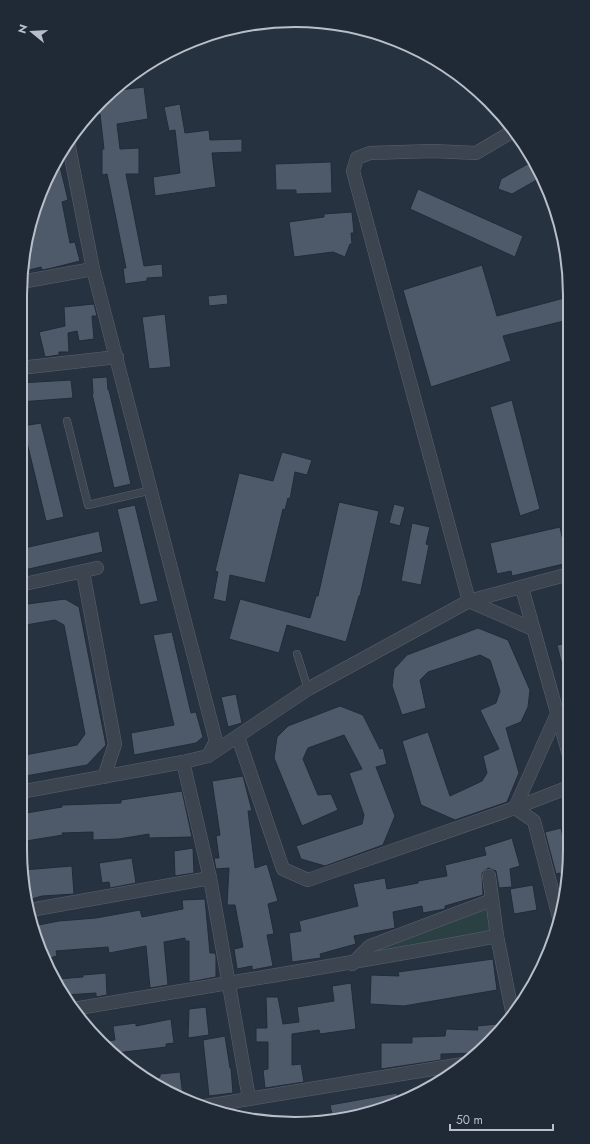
<svg xmlns="http://www.w3.org/2000/svg" width="590" height="1144" viewBox="0 0 590 1144" font-family="Jost,sans-serif">
<style>
.green{fill:#2a4042}
.building{fill:#4e5969;stroke:#222b38}
.lines{fill:none;stroke-linecap:round;stroke-linejoin:round}
.lane-casing{stroke:#59626d;stroke-width:8}
.street-casing{stroke:#59626d;stroke-width:14}
.lane{stroke:#3c4450;stroke-width:7}
.street{stroke:#3c4450;stroke-width:13}
.rim{fill:none;stroke:#b8bfca;stroke-width:2}
</style>
<rect width="100%" height="100%" fill="#273240"/>
<path class="green" d="M485 901 490 932 371 952Z"/>
<g class="building">
<path d="M144 87 148 119 117 124 120 149 139 148V174H126L144 266 162 264 163 277 147 278V281L125 284 123 268H126L107 174 102 175V149H104L100 114 88 116 111 91Z"/>
<path d="M180 104 185 133 209 130 210 140 242 139V152L212 153 216 187 155 196 153 177 180 173 175 130 169 131 164 107Z"/>
<path d="M58 158 68 200 62 202 70 243 75 242 80 261 52 268 42 270 41 267 21 272 29 224 39 197 46 196 43 187 48 173Z"/>
<path d="M533 161 542 177 512 194 498 189 501 179Z"/>
<path d="M331 162 332 193 296 194V190H276L275 164Z"/>
<path d="M418 189 523 236 515 257 410 209Z"/>
<path d="M352 212 354 233H351L352 244H350L345 257 333 252 294 257 289 222 324 217V214Z"/>
<path d="M482 265 497 316 568 297V320L503 336 511 361 431 387 403 290Z"/>
<path d="M227 294 228 304 209 306 208 296Z"/>
<path d="M94 304 97 316H92L94 339 79 341 77 331 68 333 69 352H59V355L45 357 39 332 65 326 64 307Z"/>
<path d="M165 314 171 367 149 369 142 317Z"/>
<path d="M107 377 108 390H109L131 484 114 488 92 394H93L92 378Z"/>
<path d="M71 380 73 398 20 402V383Z"/>
<path d="M512 400 540 509 520 516 490 407Z"/>
<path d="M41 423 64 517 46 521 23 426Z"/>
<path d="M282 452 312 460 307 475 295 472 290 499 288 498 285 510 283 509 265 583 230 575 226 602 213 599 218 572 215 571 239 473 273 481Z"/>
<path d="M339 502 379 511 360 596H359L346 642 287 625 279 653 229 639 240 599 310 618 316 596H318Z"/>
<path d="M394 504 405 507 400 526 389 523Z"/>
<path d="M135 505 158 601 140 605 117 509Z"/>
<path d="M412 523 430 527 426 544 429 545 421 585 401 581Z"/>
<path d="M560 527 568 563 512 576 511 571 497 574 490 543Z"/>
<path d="M99 531 103 552 20 571V549Z"/>
<path d="M65 599 79 607 106 745 87 765 20 777V756L77 745 85 734 64 625 55 620 20 626V605Z"/>
<path d="M478 628 508 640 530 690 528 707 521 722 506 728 519 773 507 802 455 820 421 805 402 741 428 732 450 796 482 781 487 773 483 756 499 749 480 710 496 703 500 691 490 660 480 655 428 672 420 680 426 708 402 715 392 686 394 669 407 655Z"/>
<path d="M172 632 191 713 196 712 203 737 196 743 134 755 131 733 174 725 153 635Z"/>
<path d="M569 643V676L565 677 557 645Z"/>
<path d="M236 694 242 723 228 727 221 697Z"/>
<path d="M340 706 363 715 380 749 383 748 387 764 376 767 395 816 383 845 325 866 301 859 296 846 362 824 364 815 349 773 362 769 344 735 308 748 303 759 318 795 331 794 338 810 302 826 274 758 277 737 288 726Z"/>
<path d="M243 776 252 811H248L255 868 267 864 278 901 268 904 274 934 267 935 273 966 252 970V966L237 969 234 949 243 947 235 905H227L229 868 216 869 214 858H219L216 836 220 835 212 781Z"/>
<path d="M182 791 192 837 149 838V834L119 839 93 840V832L62 833 63 835 20 842V816L26 815V813L62 807V805L121 803V800Z"/>
<path d="M561 828 569 866 565 894 560 873 556 874 545 832Z"/>
<path d="M512 838 520 866 510 869 512 887 499 888 496 871 488 868 482 873 483 895 445 906V909L423 913 422 906 393 912 395 928 354 936 356 944 320 954 321 958 292 962 289 933 301 931 299 921 358 906 353 884 385 878 387 889 418 883V881L447 876 445 865 486 855 484 847Z"/>
<path d="M193 848 194 873 175 876 174 851Z"/>
<path d="M132 858 136 883 110 888 109 882 102 883 99 863Z"/>
<path d="M72 866 74 894 42 896 28 900 23 870Z"/>
<path d="M533 885 537 910 514 914 510 889Z"/>
<path d="M205 899 210 953H215L216 956V977L189 982V941H185V938L164 942 168 985 150 988 146 946 109 953 108 947 56 951 57 956 46 959 35 938 33 926 59 921 96 918 140 910 142 917 183 909 182 900Z"/>
<path d="M493 959 497 990 404 1006 370 1004 371 975 399 976 398 972Z"/>
<path d="M106 973 107 995 96 997V993L65 995 57 979 83 977V975Z"/>
<path d="M351 983 356 1029 320 1034 319 1030 292 1034V1065L301 1064 304 1082 265 1088 263 1070 268 1069V1042H256V1028H267L266 997H278L283 1024 299 1022 297 1007 334 1001 332 986Z"/>
<path d="M206 1007 209 1035 188 1038 189 1009Z"/>
<path d="M171 1019 174 1043 166 1044V1047L116 1053 103 1041 115 1040 113 1026 136 1023V1026Z"/>
<path d="M507 1023 479 1053 441 1054V1060L381 1069V1043H412V1037L445 1036 446 1029 478 1030 477 1026Z"/>
<path d="M225 1036 230 1068H231L233 1093 209 1096 203 1040Z"/>
<path d="M180 1072 183 1096 146 1080 160 1077V1074Z"/>
<path d="M397 1093 399 1103 333 1119 330 1105Z"/>
</g>
<g class="lines">
<g class="lane-casing">
<g id="lane">
<path d="M67 421 88 505 152 490"/>
<path d="M297 654 308 689"/>
</g>
</g>
<g class="street-casing">
<g id="street">
<path d="M515 130 476 153 433 151 370 153 357 158 353 171 469 601 533 629"/>
<path d="M68 142 93 269 216 741 208 756"/>
<path d="M21 282 93 269"/>
<path d="M20 368 117 357"/>
<path d="M83 572 115 744 104 777"/>
<path d="M20 585 97 568"/>
<path d="M522 588 569 755"/>
<path d="M238 737 283 869 308 880 515 808 534 821 560 921"/>
<path d="M183 762 210 878 249 1098"/>
<path d="M20 792 183 762 208 756 308 689 469 601 569 574"/>
<path d="M515 808 557 714"/>
<path d="M515 808 569 787"/>
<path d="M489 876 497 936 513 1016"/>
<path d="M30 910 210 878"/>
<path d="M352 964 370 946 492 900"/>
<path d="M73 1009C214 985 356 963 497 936"/>
<path d="M206 1106 463 1064"/>
</g>
</g>
<use href="#lane" class="lane"/>
<use href="#street" class="street"/>
</g>
<path d="M0 0H590V1144H0ZM295 27H295A268 268 0 0 1 563 295V849A268 268 0 0 1 295 1117H295A268 268 0 0 1 27 849V295A268 268 0 0 1 295 27Z" fill="#202936" fill-rule="evenodd"/>
<path class="rim" d="M295 27H295A268 268 0 0 1 563 295V849A268 268 0 0 1 295 1117H295A268 268 0 0 1 27 849V295A268 268 0 0 1 295 27Z"/>
<g transform="translate(32 32) rotate(288)" stroke="#202936" stroke-width="3" paint-order="stroke">
<path d="M0-3L7 15L0 10L-7 15Z" fill="#b8bfca"/>
<text y="-6" font-size="11" font-weight="bold" text-anchor="middle" fill="#b8bfca">N</text>
</g>
<path d="M450 1124v6h103v-6" fill="none" stroke="#b8bfca" stroke-width="2"/>
<text x="456" y="1124" font-size="12" fill="#b8bfca" stroke="#202936" stroke-width="3" paint-order="stroke">50 m</text>
</svg>
